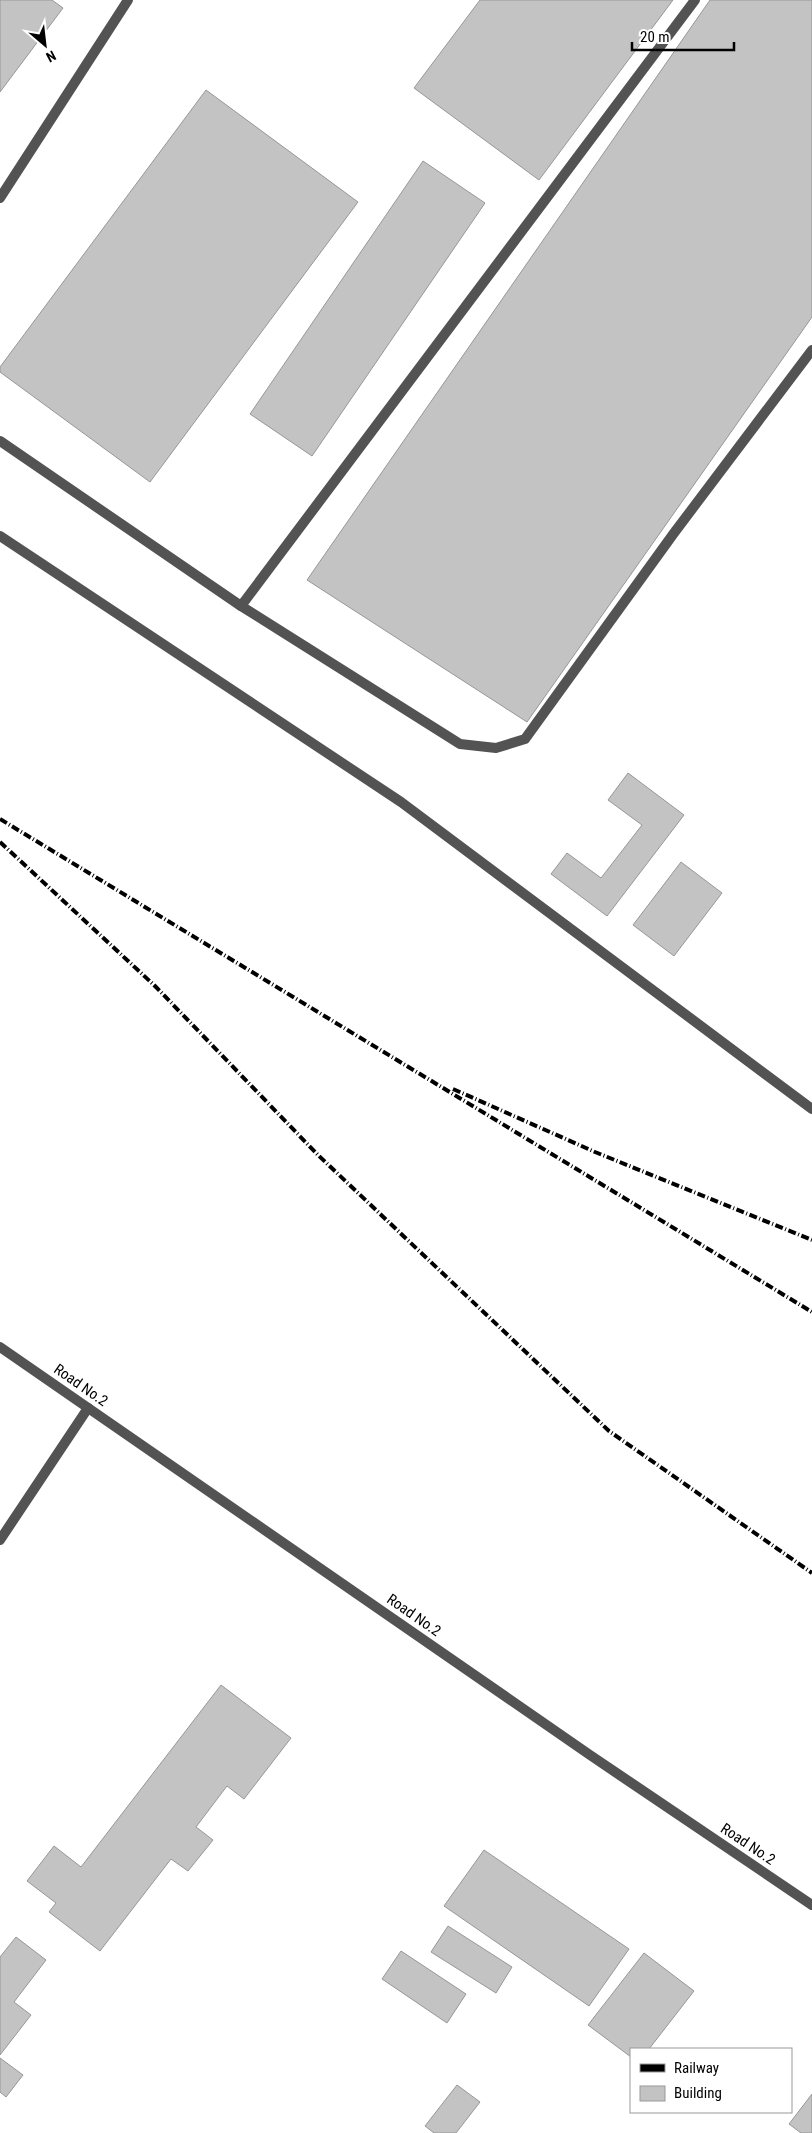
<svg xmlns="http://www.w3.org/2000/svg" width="812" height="2133" viewBox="0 0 812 2133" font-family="'Roboto Condensed',sans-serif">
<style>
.building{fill:#c3c3c3;stroke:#979797}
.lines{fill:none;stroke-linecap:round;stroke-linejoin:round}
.lane{stroke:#535353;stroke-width:10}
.rail{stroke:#000;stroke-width:4;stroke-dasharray:8 2.5 1 2.5;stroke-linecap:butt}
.labels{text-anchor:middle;stroke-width:4;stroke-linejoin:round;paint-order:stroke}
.street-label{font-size:15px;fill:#000;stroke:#fff}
</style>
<rect width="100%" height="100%" fill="#fff"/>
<g class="building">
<path d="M0 0H52L63 8 0 92Z"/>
<path d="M480 0H673L539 180 414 88Z"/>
<path d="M710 0H812V317L527 722 307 580Z"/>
<path d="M206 90 358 202 150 482 0 372V367Z"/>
<path d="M423 161 485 203 312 456 250 414Z"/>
<path d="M628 773 684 815 607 916 551 874 567 853 601 878 642 825 608 800Z"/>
<path d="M681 862 722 893 674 956 633 925Z"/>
<path d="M221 1685 291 1738 244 1799 227 1786 196 1827 213 1840 188 1871 171 1859 100 1951 49 1912 56 1903 27 1881 54 1846 81 1867Z"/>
<path d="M484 1850 629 1949 589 2006 444 1906Z"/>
<path d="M448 1926 512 1967 496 1993 431 1952Z"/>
<path d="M16 1937 46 1960 14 2002 31 2015 0 2055V1957Z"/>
<path d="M401 1951 466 1994 447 2023 382 1979Z"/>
<path d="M644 1953 694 1991 649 2049H631V2057L588 2025Z"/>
<path d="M0 2058 23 2075 6 2097 0 2092Z"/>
<path d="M457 2085 480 2102 456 2133H434L425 2126Z"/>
<path d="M812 2094V2133H801L789 2124Z"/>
</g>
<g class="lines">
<g class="lane">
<path d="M0 198 128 0"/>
<path d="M0 441 241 606 460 744 496 748 525 739 674 533 812 350"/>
<path d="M0 536 401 802 812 1109"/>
<path d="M241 606 695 0"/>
<path d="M0 1347 590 1755 812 1905"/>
<path d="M0 1540 88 1408"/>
</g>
<g class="rail">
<path d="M0 819 812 1312"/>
<path d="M0 842 155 986 318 1155 609 1431 812 1573"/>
<path d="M453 1089 595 1152 812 1240"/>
</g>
</g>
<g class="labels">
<g class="street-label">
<text transform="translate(81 1385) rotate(35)" y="5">Road No.2</text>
<text transform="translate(414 1615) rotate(35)" y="5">Road No.2</text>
<text transform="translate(748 1844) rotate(34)" y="5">Road No.2</text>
</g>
</g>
<rect x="630" y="2048" width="162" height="65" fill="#ffffff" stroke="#999999"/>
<rect x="640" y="2064" width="25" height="8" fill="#000000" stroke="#999999"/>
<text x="674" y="2073" font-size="15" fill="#000000">Railway</text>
<rect x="640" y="2086" width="25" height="15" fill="#c3c3c3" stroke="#999999"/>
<text x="674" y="2098" font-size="15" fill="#000000">Building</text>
<g transform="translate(45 45) rotate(152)" stroke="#ffffff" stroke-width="4" paint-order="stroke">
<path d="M0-4L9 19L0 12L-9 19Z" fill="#000000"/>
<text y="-8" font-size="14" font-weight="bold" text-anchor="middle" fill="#000000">N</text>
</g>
<path d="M632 42v8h102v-8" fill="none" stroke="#000000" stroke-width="2.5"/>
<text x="640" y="42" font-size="15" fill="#000000" stroke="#ffffff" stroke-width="4" paint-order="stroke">20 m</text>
</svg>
